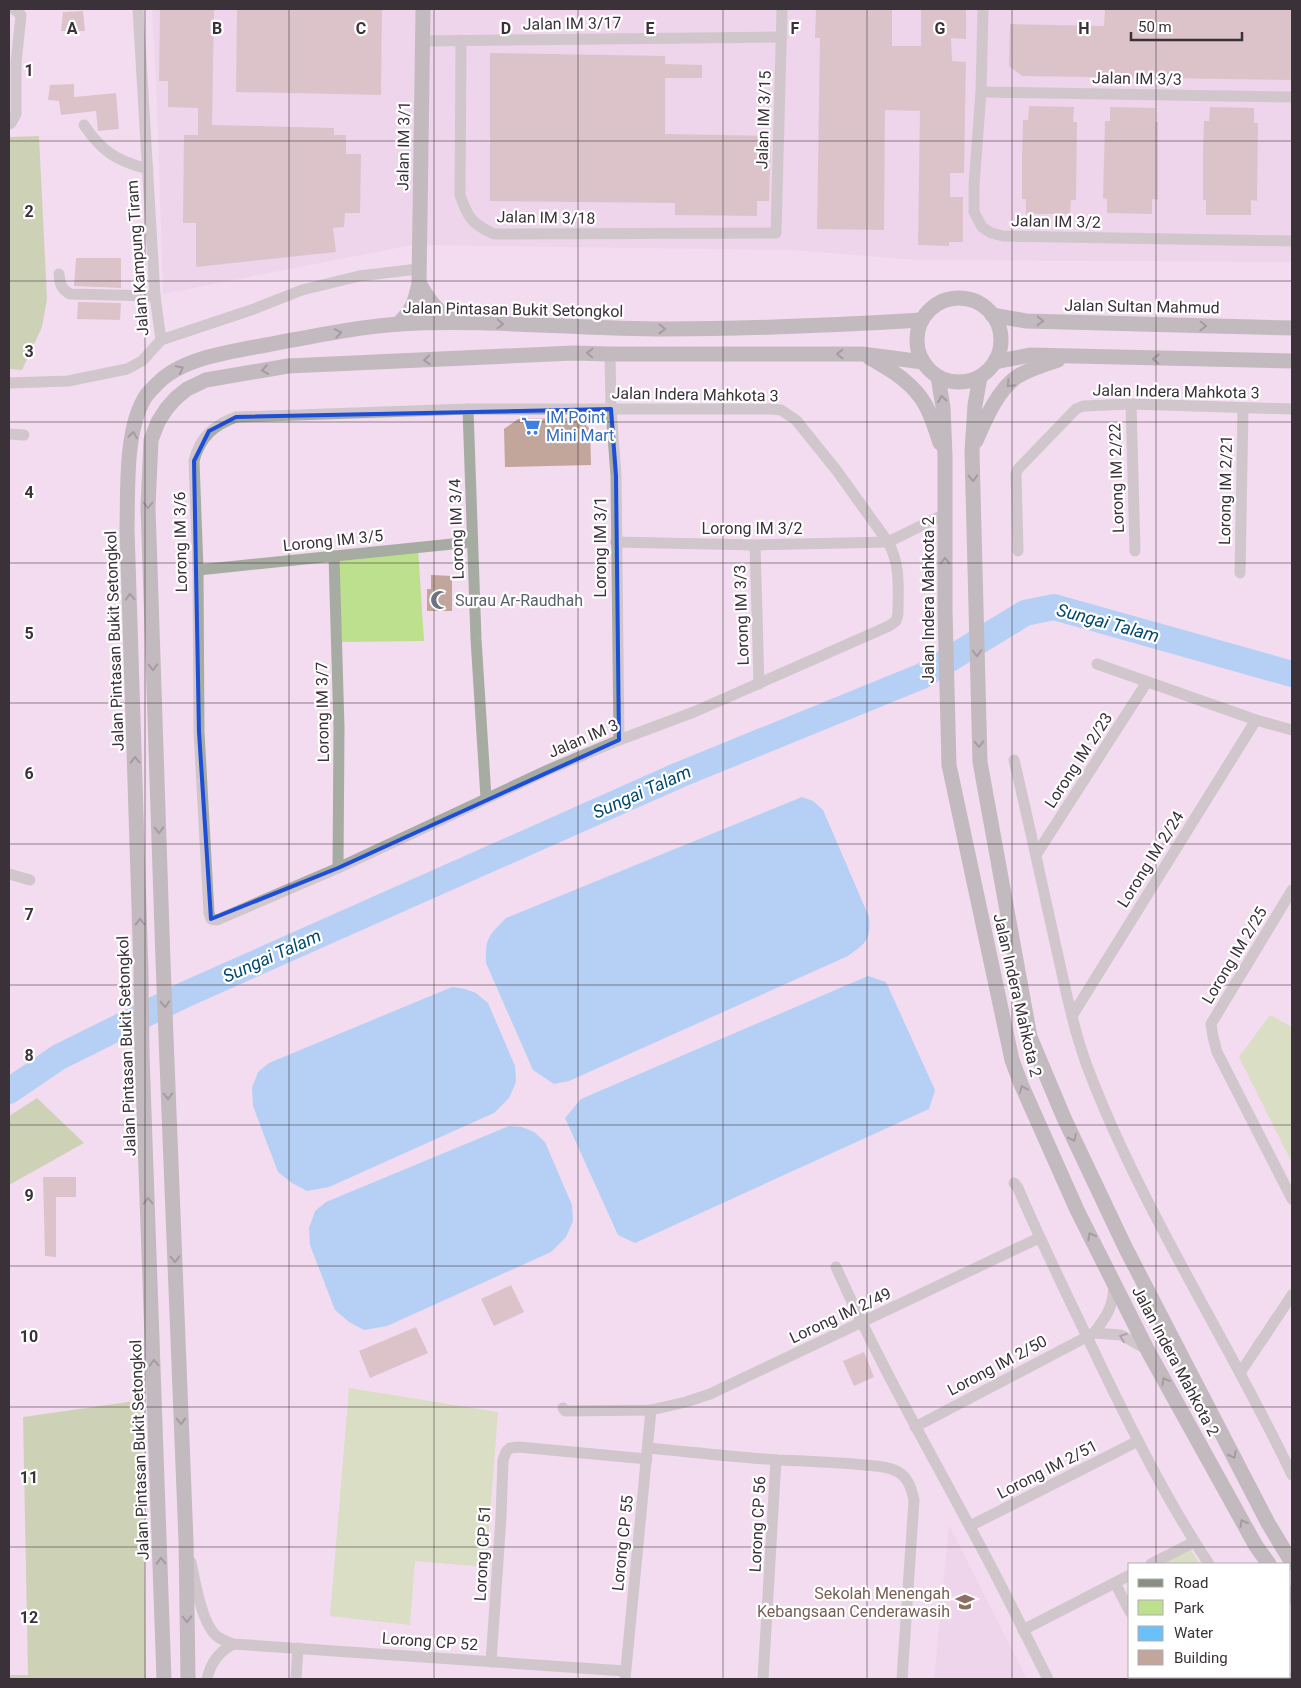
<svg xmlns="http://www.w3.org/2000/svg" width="1301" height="1688" viewBox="0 0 1301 1688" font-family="Roboto,sans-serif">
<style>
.built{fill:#e8cce4}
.green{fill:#bce08e}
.forest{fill:#a1c572}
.water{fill:#6bc0f9}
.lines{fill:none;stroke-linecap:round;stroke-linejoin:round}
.river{stroke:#6bc0f9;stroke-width:26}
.building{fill:#c2a59b}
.street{stroke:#a6aca1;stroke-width:11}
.secondary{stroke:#889181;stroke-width:15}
.oneway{stroke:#4e494b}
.oneway2{stroke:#605c5d}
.marked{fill:none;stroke:#1d4ed8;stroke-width:4;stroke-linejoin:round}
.grid{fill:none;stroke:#3a3139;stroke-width:1;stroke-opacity:0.55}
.labels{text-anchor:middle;stroke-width:4.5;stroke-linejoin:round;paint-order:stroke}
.street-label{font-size:16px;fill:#3a3139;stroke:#fff}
.shop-label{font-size:16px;fill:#366cbe;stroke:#fff;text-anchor:start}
.worship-label{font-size:16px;fill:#5b616d;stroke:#fff;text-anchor:start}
.education-label{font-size:16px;fill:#785e54;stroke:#fff;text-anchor:end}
.water-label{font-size:18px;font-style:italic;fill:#024a6e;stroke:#fff}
.grid-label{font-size:16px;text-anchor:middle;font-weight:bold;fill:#3a3139;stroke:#fff;stroke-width:4.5;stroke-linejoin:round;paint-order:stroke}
</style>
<rect width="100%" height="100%" fill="#f3dcf0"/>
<g class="built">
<path d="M152 9H1292V262L916 260 791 250 412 245 163 294 157 103Z"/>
<path d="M949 1525 1027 1679H934Z"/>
</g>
<g class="green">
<path d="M418 548 424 641 337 642 334 556Z"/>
<path d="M1270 1015 1292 1027V1163L1239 1057Z"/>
<path d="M349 1388 498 1412 486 1567 415 1561 410 1625 330 1616Z"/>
<path d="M1190 1549 1200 1564H1161Z"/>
</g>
<g class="forest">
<path d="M39 136 47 299 42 327 22 370 9 369V137Z"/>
<path d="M37 1098 84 1143 9 1185V1116Z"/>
<path d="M142 1400 146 1679H9V1675H28L23 1417Z"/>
</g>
<g class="water">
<path d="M802 797 813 801 823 810 869 917C871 941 866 943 848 956L569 1081 554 1084 533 1070 486 963C485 937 489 936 506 918Z"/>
<path d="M868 976 886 982 935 1090 929 1109 635 1243 618 1235 565 1118 581 1099Z"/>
<path d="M452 987 465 989 476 993 488 1003 515 1066 516 1082 509 1098 494 1113 329 1187 307 1191 292 1183 278 1172 253 1106 252 1088 258 1072 269 1063Z"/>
<path d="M509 1126 522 1127 534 1132 545 1142 572 1205 573 1221 566 1237 551 1252 387 1326 364 1330 349 1322 335 1310 310 1245 309 1228 315 1211 326 1202Z"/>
</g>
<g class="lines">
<path class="river" d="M9 1091 59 1057 186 994 679 775 922 676 1025 613 1054 607 1292 674"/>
</g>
<g class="building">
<path d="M160 9H214L212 125 334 128V135H346V154H361L360 213H345L344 227 333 228 336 252 196 267V223H183L184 135H198V108L168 107V81H159Z"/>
<path d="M237 9H382L381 95 236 92Z"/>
<path d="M816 9H892V46H921V9H966V39L951 38 952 61 966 62 964 173H950V197H963V242H949V246L918 245 920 111 885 110 884 230 817 229 820 38H815Z"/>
<path d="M1105 9H1292V80L1022 76 1009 66 1010 24 1104 26Z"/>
<path d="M83 11 85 31H61L63 12Z"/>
<path d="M490 53 665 56V64L702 65V78H665V134L771 136 769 201H757V216L675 215V203L490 201Z"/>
<path d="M74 84V97L116 93 119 129 98 131 96 111 61 115 59 101 48 100 50 85Z"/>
<path d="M1029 106 1074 107 1073 122H1077L1076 200H1071L1070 214H1026V199H1022V158L1023 120H1028Z"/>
<path d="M1110 107 1155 108V122H1158V200L1152 199V214L1107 213V199L1103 198 1105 121H1110Z"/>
<path d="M1210 107 1254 108V123H1258L1257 201 1251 200V215H1206V200H1203V152L1204 121H1209Z"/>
<path d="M76 258H121V288L74 286Z"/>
<path d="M78 302 121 303 120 320 77 319Z"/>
<path d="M578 418 590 429 591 465 505 467 504 429 518 419Z"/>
<path d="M431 575 452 576V611H427V589H431Z"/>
<path d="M43 1177H76V1197H56V1257L45 1256Z"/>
<path d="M511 1285 524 1312 494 1326 481 1299Z"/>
<path d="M416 1327 428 1353 370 1378 359 1351Z"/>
<path d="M864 1352 874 1377 854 1386 843 1361Z"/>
</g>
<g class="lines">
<g class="street">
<path d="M983 9 981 92 974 185V212L982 227 991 233 1003 236 1292 241"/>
<path d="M461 40 460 195C468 218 472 224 494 234L776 233 782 9"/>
<path d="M423 41 782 37"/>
<path d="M981 92 1292 97"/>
<path d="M9 124 11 123 16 114V63L21 15 14 9"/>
<path d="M84 125C102 152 117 161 148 169"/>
<path d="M59 274C60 284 61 289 70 294L155 296"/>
<path d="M161 340 254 309 302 290 359 276 418 269"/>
<path d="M610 354 611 409 616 476 619 740"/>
<path d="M9 383 68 381 127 369 142 361 161 340 155 296 138 9"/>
<path d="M1131 404 1135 551"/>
<path d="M468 409H771L781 410 796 420 837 471 888 542C901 565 898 589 898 614L896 621 889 626 694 712 619 740 548 770 338 868 217 920 211 919 209 913 199 732 198 570 194 461C200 437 214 425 236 417Z"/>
<path d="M468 409 476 639 486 798"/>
<path d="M9 434 24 435"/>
<path d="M616 542 755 545 888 542 945 514"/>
<path d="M755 545 759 684"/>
<path d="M1018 551 1016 474 1018 469 1076 409 1083 406 1131 404 1292 409"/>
<path d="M334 556 339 728 338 868"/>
<path d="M198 570 472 542"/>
<path d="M1240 573 1243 408"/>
<path d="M1097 664 1256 720 1292 730"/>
<path d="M1014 760C1028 819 1041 879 1054 938 1064 981 1072 1025 1087 1066 1141 1209 1227 1338 1292 1475"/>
<path d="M1036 855 1147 682"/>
<path d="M9 874 30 880"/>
<path d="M1292 890 1211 1024 1213 1037 1217 1052 1292 1199"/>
<path d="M1072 1016 1256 720"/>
<path d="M1014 1183 1018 1188C1043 1247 1072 1305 1100 1364 1133 1432 1167 1501 1209 1564"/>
<path d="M836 1267C876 1357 924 1441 970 1527 998 1577 1022 1628 1048 1679"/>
<path d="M1094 1333C1107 1316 1113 1307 1114 1285"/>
<path d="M1240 1373 1292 1295"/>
<path d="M563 1408 565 1411 651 1410 686 1402 710 1394 1039 1238"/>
<path d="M915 1427 1094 1333 1121 1335 1148 1350"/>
<path d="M648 1448C691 1452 734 1457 777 1460 806 1461 835 1462 864 1465 874 1466 885 1466 894 1470 907 1475 911 1486 914 1500L902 1679"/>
<path d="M970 1526 1138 1441"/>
<path d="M191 1562C195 1581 202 1626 218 1637 222 1640 228 1642 233 1644L625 1671"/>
<path d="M1151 1564 1194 1542"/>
<path d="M1115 1583 1130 1612"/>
<path d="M1023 1630 1130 1575"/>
<path d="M491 1662 501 1517 503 1460 506 1452 510 1448 519 1447 647 1459"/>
<path d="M1163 1677 1164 1679"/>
<path d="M1288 1677 1290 1679"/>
<path d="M207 1679C211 1662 218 1653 233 1644"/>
<path d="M296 1679 298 1648"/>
<path d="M625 1679 651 1410"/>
<path d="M763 1679 776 1460"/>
<path d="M1185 1679 1190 1677"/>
</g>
<g class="secondary">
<path d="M419 283C431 304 436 309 455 322"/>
<circle cx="959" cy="340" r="42"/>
<path d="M992 315 1026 321 1292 328"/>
<path d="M398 324C412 310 415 303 419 283L423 9"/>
<path d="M870 358C891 370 914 383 926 406 932 417 936 431 940 443"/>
<path d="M995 362 1030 355 1292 361"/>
<path d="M938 377 943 407 945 456V610L949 765 1012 1060 1021 1084 1077 1210 1148 1351 1256 1546 1269 1564"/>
<path d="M980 377 975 405 972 452 980 762 1030 1037 1064 1118 1125 1247 1268 1523 1292 1563"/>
<path d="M976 441C985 420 998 389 1018 376 1030 369 1045 364 1058 360"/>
<path d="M1290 1593 1292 1597"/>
<path d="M164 1679 142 1056 141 971 127 529C128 491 125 435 143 401 146 394 153 388 158 383 182 358 233 351 266 345 310 337 355 327 400 324 488 319 577 329 666 329 751 329 837 325 922 320"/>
<path d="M188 1679 186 1541 163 961 148 507 151 440 158 422 167 408 176 398 187 389 206 380 288 366 573 353 610 354H862L923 362"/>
</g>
</g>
<defs><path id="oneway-chevron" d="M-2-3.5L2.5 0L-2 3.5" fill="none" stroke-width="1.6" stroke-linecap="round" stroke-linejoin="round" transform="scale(1.25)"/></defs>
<g class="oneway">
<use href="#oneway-chevron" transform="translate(1040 321) rotate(1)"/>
<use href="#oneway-chevron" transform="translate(500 324) rotate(2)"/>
<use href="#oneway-chevron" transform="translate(1203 326) rotate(1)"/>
<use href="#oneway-chevron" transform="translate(662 329) rotate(1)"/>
<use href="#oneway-chevron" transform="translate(338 333) rotate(-10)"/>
<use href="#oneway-chevron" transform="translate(590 353) rotate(-178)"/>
<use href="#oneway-chevron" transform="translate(840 354) rotate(180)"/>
<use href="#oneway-chevron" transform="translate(1156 359) rotate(-179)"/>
<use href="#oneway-chevron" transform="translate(427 360) rotate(177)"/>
<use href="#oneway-chevron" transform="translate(180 369) rotate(-27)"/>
<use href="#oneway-chevron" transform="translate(265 370) rotate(171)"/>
<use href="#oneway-chevron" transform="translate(1010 384) rotate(134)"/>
<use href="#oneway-chevron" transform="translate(942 399) rotate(-99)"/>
<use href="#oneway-chevron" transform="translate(133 435) rotate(-81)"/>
<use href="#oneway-chevron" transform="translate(973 478) rotate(89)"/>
<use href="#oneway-chevron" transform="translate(148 505) rotate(90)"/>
<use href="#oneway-chevron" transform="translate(945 561) rotate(-90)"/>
<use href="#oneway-chevron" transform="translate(130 597) rotate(-92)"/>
<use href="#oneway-chevron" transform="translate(977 653) rotate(89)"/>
<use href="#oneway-chevron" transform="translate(153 667) rotate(88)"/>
<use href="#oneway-chevron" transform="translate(979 744) rotate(88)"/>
<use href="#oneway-chevron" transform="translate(135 760) rotate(-92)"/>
<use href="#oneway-chevron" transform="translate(159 830) rotate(88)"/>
<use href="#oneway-chevron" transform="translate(140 922) rotate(-92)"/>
<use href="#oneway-chevron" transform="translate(165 1004) rotate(87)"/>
<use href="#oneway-chevron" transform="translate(1023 1089) rotate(-112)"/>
<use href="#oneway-chevron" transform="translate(168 1096) rotate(88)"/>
<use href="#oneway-chevron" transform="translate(1073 1138) rotate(65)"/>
<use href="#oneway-chevron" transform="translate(148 1201) rotate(-92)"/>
<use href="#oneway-chevron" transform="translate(1091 1236) rotate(-118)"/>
<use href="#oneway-chevron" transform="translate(175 1259) rotate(88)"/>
<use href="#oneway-chevron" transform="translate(154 1363) rotate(-92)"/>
<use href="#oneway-chevron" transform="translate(1165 1381) rotate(-119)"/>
<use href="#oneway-chevron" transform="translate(181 1421) rotate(88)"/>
<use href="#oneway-chevron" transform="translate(1233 1455) rotate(63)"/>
<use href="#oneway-chevron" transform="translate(1243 1523) rotate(-119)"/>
<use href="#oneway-chevron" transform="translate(161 1561) rotate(-92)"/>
<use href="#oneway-chevron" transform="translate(187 1619) rotate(89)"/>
</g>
<use class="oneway2" href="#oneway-chevron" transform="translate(1123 1337) rotate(-160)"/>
<path d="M0 0H1301V1688H0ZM611 409 616 476 619 740 338 868 211 919 199 732 194 461 209 431 236 417Z" fill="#f3dcf0" fill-opacity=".55" fill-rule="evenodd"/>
<path class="marked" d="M611 409 616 476 619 740 338 868 211 919 199 732 194 461 209 431 236 417Z"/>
<path class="grid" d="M145 9V1679M289 9V1679M434 9V1679M578 9V1679M723 9V1679M867 9V1679M1012 9V1679M1156 9V1564M9 141H1292M9 281H1292M9 422H1292M9 563H1292M9 703H1292M9 844H1292M9 985H1292M9 1125H1292M9 1266H1292M9 1407H1292M9 1547H1292M1156 1677V1679"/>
<defs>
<g id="supermarket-bare" transform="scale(1.5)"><path d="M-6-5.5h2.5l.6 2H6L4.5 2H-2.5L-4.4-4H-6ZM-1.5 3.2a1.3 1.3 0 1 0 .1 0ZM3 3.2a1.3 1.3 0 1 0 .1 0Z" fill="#3f7fe0" stroke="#fff" stroke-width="2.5" paint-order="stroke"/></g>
<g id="mosque-bare" transform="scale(1.5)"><path d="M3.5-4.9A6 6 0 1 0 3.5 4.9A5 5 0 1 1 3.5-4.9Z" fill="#6b7280" stroke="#fff" stroke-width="2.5" paint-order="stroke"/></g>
<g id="school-bare" transform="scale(1.5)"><path d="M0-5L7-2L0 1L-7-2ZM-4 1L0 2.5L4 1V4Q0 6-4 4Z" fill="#8d6e63" stroke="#fff" stroke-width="2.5" paint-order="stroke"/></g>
</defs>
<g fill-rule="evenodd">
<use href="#supermarket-bare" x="531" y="426"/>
<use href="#mosque-bare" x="440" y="600"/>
<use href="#school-bare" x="965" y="1602"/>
</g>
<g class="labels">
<g class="street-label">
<text transform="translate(572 23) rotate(-1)" y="6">Jalan IM 3/17</text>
<text transform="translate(1137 78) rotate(1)" y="6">Jalan IM 3/3</text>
<text transform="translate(763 120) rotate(-88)" y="6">Jalan IM 3/15</text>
<text transform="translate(403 146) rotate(-89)" y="6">Jalan IM 3/1</text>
<text transform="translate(546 217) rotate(1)" y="6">Jalan IM 3/18</text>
<text transform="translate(1056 221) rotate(1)" y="6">Jalan IM 3/2</text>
<text transform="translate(137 258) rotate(-94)" y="6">Jalan Kampung Tiram</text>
<text transform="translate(1142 306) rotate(1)" y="6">Jalan Sultan Mahmud</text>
<text transform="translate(513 309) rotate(1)" y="6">Jalan Pintasan Bukit Setongkol</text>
<text transform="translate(1176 391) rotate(1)" y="6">Jalan Indera Mahkota 3</text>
<text transform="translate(695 394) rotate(1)" y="6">Jalan Indera Mahkota 3</text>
<text transform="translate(1116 478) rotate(-92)" y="6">Lorong IM 2/22</text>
<text transform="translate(1225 490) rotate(-89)" y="6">Lorong IM 2/21</text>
<text x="752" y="534">Lorong IM 3/2</text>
<text transform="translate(456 529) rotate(-92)" y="6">Lorong IM 3/4</text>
<text transform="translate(333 540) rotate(-6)" y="6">Lorong IM 3/5</text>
<text transform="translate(180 542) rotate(-91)" y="6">Lorong IM 3/6</text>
<text transform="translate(600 547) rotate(-90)" y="6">Lorong IM 3/1</text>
<text transform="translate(928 600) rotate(-90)" y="6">Jalan Indera Mahkota 2</text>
<text transform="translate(741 615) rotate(-92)" y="6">Lorong IM 3/3</text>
<text transform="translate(114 641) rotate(-92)" y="6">Jalan Pintasan Bukit Setongkol</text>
<text transform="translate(322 712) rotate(-91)" y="6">Lorong IM 3/7</text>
<text transform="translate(583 738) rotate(-23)" y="6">Jalan IM 3</text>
<text transform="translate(1078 760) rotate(-57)" y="6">Lorong IM 2/23</text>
<text transform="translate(1150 859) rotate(-58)" y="6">Lorong IM 2/24</text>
<text transform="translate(1234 955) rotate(-59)" y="6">Lorong IM 2/25</text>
<text transform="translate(1018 995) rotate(77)" y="6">Jalan Indera Mahkota 2</text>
<text transform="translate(126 1046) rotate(-92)" y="6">Jalan Pintasan Bukit Setongkol</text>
<text transform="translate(840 1315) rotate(-25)" y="6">Lorong IM 2/49</text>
<text transform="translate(1176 1361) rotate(62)" y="6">Jalan Indera Mahkota 2</text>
<text transform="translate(997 1365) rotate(-28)" y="6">Lorong IM 2/50</text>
<text transform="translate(139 1450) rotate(-92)" y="6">Jalan Pintasan Bukit Setongkol</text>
<text transform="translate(1047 1469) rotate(-27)" y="6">Lorong IM 2/51</text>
<text transform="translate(757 1524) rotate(-87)" y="6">Lorong CP 56</text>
<text transform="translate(622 1543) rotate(-84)" y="6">Lorong CP 55</text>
<text transform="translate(482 1553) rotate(-87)" y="6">Lorong CP 51</text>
<text transform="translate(430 1641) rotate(4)" y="6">Lorong CP 52</text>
</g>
<g class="shop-label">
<text x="546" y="423">IM Point<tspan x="546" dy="18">Mini Mart</tspan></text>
</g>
<g class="worship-label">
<text x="455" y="606">Surau Ar-Raudhah</text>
</g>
<g class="education-label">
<text x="950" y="1599">Sekolah Menengah<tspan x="950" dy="18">Kebangsaan Cenderawasih</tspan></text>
</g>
<g class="water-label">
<text transform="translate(1108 623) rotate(15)" y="6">Sungai Talam</text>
<text transform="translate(642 792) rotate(-24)" y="6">Sungai Talam</text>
<text transform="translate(272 956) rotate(-24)" y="6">Sungai Talam</text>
</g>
</g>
<g class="grid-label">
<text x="72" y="34">A</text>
<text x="217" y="34">B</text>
<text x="361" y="34">C</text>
<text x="506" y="34">D</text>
<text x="650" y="34">E</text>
<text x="795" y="34">F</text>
<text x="940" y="34">G</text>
<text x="1084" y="34">H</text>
<text x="29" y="76">1</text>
<text x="29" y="217">2</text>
<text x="29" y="357">3</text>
<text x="29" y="498">4</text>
<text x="29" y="639">5</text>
<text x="29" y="779">6</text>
<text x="29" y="920">7</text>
<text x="29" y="1061">8</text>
<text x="29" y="1201">9</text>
<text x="29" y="1342">10</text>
<text x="29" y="1483">11</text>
<text x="29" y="1623">12</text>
</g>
<rect width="1301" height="1688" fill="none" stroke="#3a3139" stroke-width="20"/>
<rect x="1128" y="1563" width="162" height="115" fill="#ffffff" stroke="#b0adb0"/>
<rect x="1138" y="1579" width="25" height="8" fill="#889181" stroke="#b0adb0"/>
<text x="1174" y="1588" font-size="15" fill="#3a3139">Road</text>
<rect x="1138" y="1600" width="25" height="15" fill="#bce08e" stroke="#b0adb0"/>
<text x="1174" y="1613" font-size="15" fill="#3a3139">Park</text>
<rect x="1138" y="1626" width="25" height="15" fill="#6bc0f9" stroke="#b0adb0"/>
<text x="1174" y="1638" font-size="15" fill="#3a3139">Water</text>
<rect x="1138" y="1650" width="25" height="15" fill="#c2a59b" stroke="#b0adb0"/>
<text x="1174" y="1663" font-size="15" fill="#3a3139">Building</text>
<path d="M1131 32v8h111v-8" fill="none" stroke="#3a3139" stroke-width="2.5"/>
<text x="1138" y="32" font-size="15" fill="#3a3139" stroke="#ffffff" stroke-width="4" paint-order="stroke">50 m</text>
</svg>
